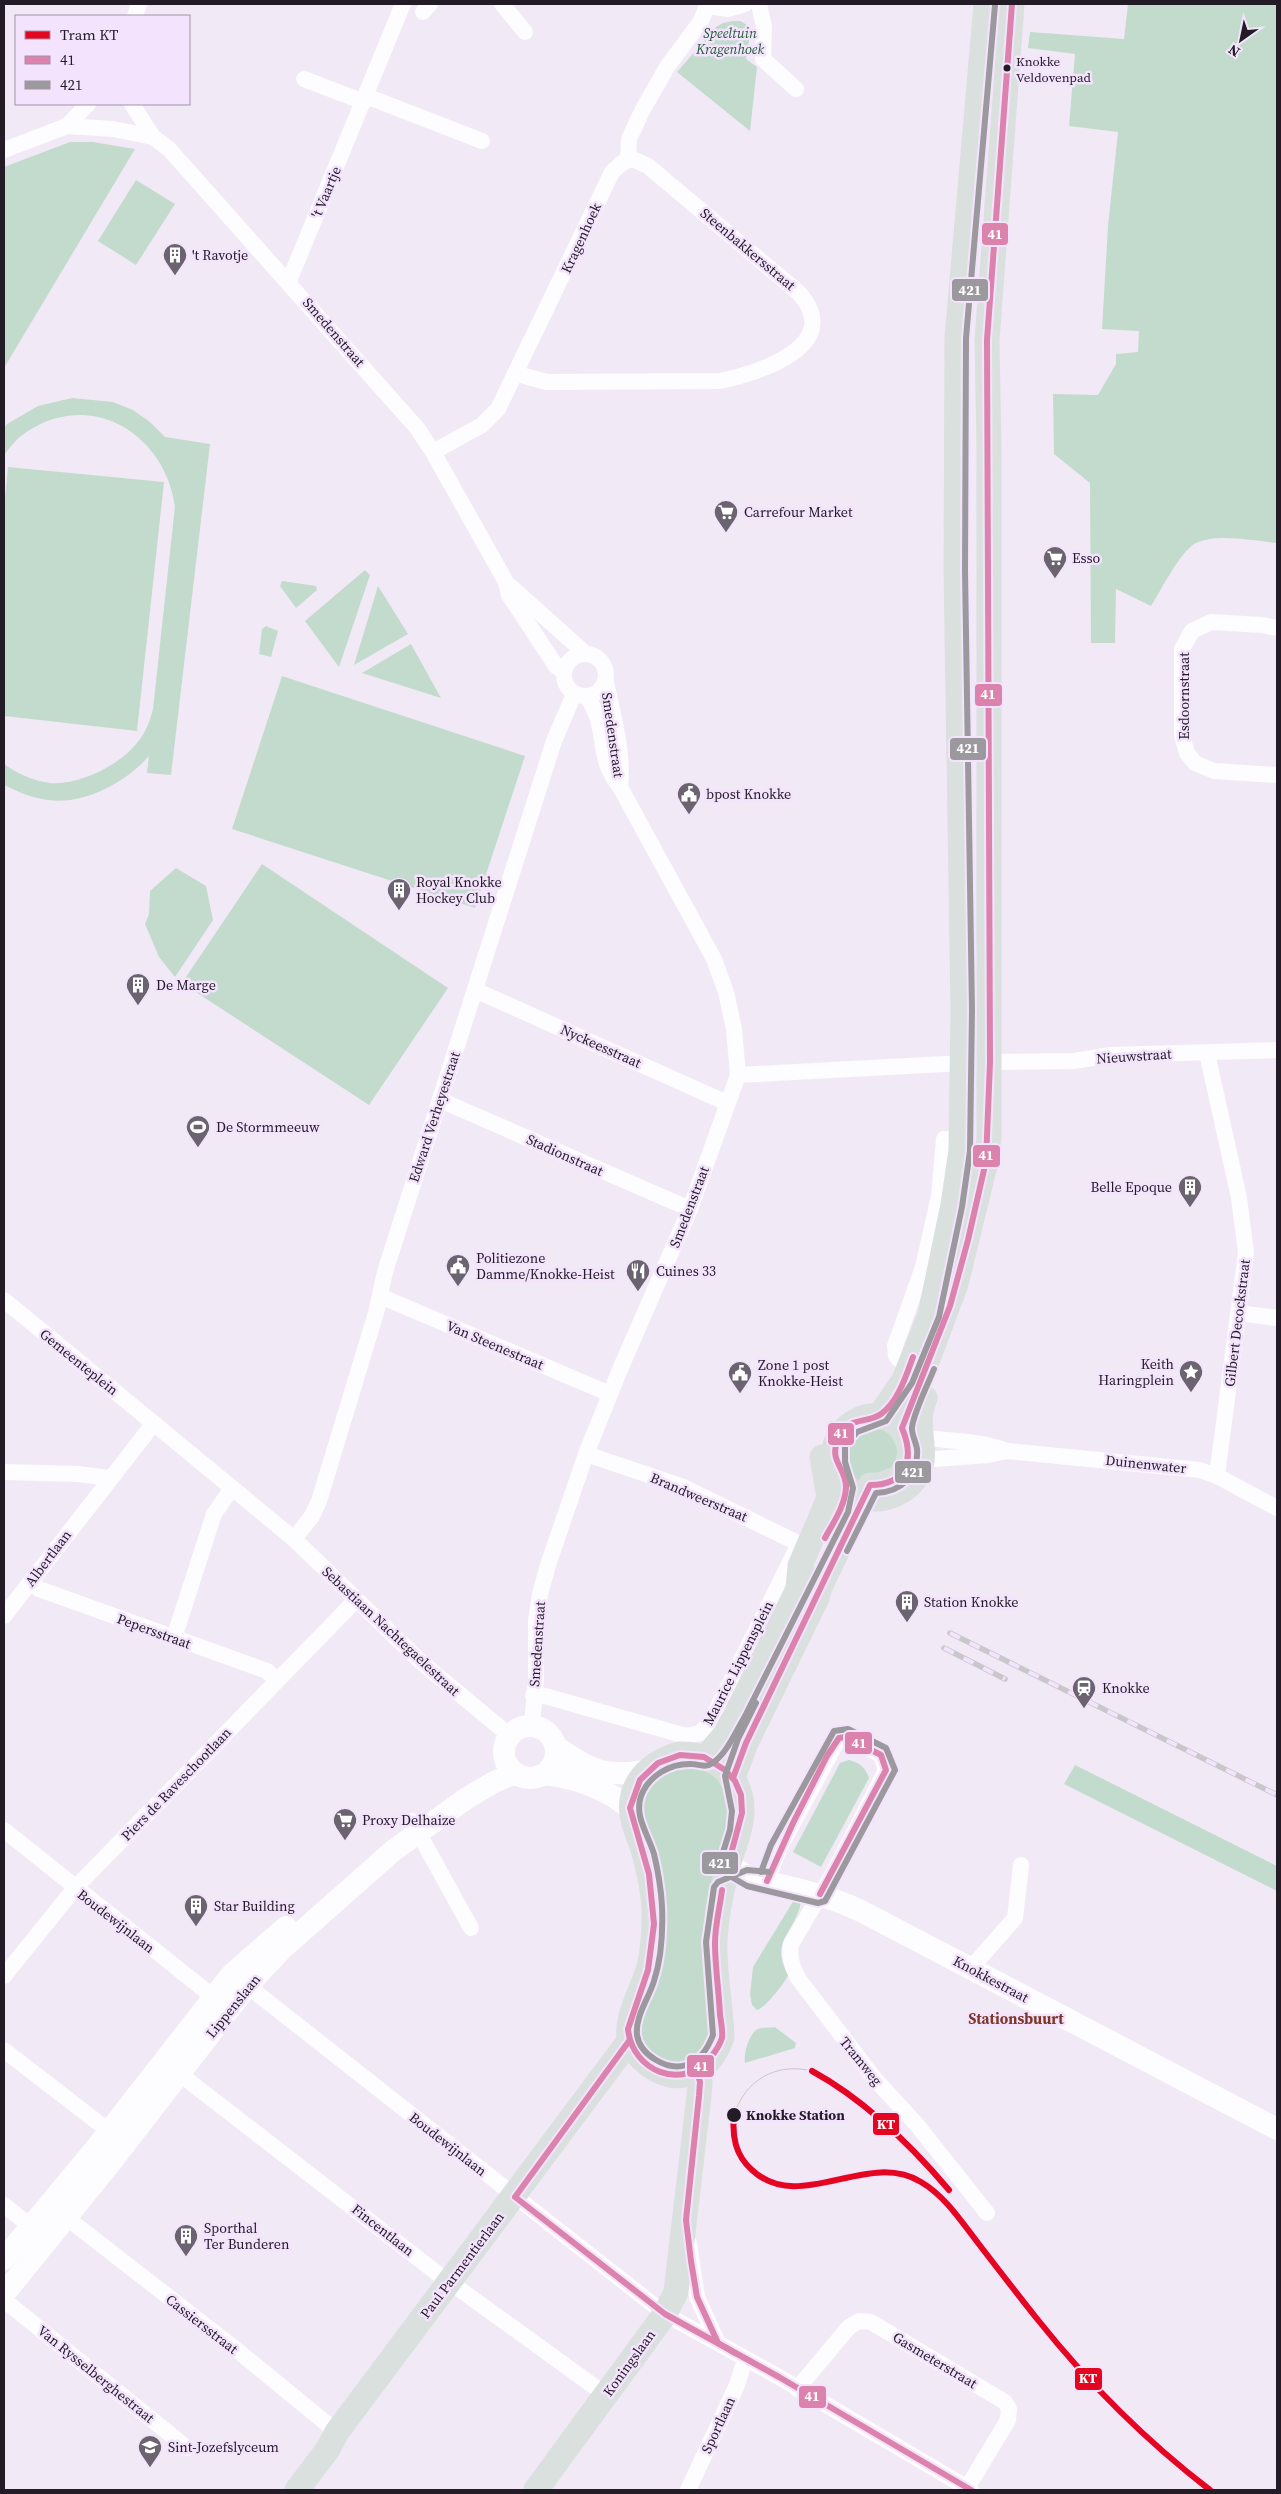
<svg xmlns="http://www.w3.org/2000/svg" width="1281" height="2494" viewBox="0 0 1281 2494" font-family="'Source Serif 4',serif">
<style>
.green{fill:#c3dbcc}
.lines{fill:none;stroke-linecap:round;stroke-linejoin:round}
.street{stroke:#fdfcfe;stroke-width:16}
.secondary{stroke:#fdfcfe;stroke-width:22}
.primary{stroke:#d9e0de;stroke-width:25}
.tram{stroke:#c9c7cb;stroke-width:1}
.rail-casing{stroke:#c9c7cb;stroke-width:5.5}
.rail{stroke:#f4e3fd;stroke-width:4;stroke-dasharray:11;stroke-linecap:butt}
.bus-1-casing{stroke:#f4e3fd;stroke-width:10}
.bus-2-casing{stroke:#f4e3fd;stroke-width:10}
.bus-1{stroke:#db83ad;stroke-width:6}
.bus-2{stroke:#9c999e;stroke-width:6}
.tram-1-casing{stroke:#f4e3fd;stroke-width:10}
.tram-1{stroke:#e40521;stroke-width:6}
.bus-dot{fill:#231c27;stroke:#f4e3fd;stroke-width:2}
.labels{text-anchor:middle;stroke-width:5;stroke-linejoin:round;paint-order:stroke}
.bus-label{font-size:13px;fill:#231c27;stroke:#f4e3fd;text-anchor:start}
.park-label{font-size:14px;font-style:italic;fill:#1f5c34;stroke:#f4e3fd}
.street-label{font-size:14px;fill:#231c27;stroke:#f4e3fd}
.poi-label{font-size:14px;fill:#231c27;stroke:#f4e3fd;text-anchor:start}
.stop-label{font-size:14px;font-weight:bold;fill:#231c27;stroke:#f4e3fd;text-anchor:start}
.neighbourhood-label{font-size:15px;font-weight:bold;fill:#7d3829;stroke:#f4e3fd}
.line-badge{stroke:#f4e3fd;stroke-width:2}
.badge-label{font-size:14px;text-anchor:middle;font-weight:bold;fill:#fff}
</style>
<rect width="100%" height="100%" fill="#f2e9f7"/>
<g class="green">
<path d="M1128 4H1277V543C1253 541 1219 533 1196 543 1180 551 1161 591 1151 606L1116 589 1115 643H1091L1090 483 1054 454 1053 394 1098 395 1116 364V354L1138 352 1139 331 1102 329 1108 226 1118 132 1069 126 1075 54 1028 48 1030 32 1124 39Z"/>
<path d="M733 21H740L747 25 750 36 746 59 757 67 750 131 677 72 716 27 723 23Z"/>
<path d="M70 142H93L135 149 4 368V167Z"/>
<path d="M136 180 175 204 136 265 98 241Z"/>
<path d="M72 398 113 402 133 410 150 422 165 437 210 444 171 775 147 773 149 756C126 782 85 805 48 800 32 798 18 792 4 785V764C16 773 34 781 50 783 82 786 131 760 145 731 149 724 151 716 153 709L175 506C165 435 93 389 28 431 18 437 11 446 4 455V428L7 424 38 406Z"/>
<path d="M8 467 164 482 137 731 4 716V508Z"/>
<path d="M365 570 370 575 339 667 305 621Z"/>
<path d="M282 581 316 586 317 590 296 608 280 586Z"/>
<path d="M378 586 408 634 354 665Z"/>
<path d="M266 626 278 631 271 657 259 654 262 629Z"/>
<path d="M411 644 441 698 362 673Z"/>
<path d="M282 676 525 756 475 908 232 829Z"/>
<path d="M262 864 448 988 369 1105 182 983Z"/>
<path d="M176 868 206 886 213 920 175 977 159 957 145 924 149 914 150 891Z"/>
<path d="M864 1424 900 1435 897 1469 855 1485 841 1454Z"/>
<path d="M849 1760C860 1763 865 1767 869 1778L821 1867 793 1852 840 1763Z"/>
<path d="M695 1764 717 1778 731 1803 730 1817 710 1890 711 2032C703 2057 693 2061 669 2066L640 2047 636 2021 649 1984 638 1802 664 1768Z"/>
<path d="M1075 1765 1277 1866V1891L1064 1784Z"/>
<path d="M794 1900 801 1902C795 1934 769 1940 788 1975 786 1982 764 2009 757 2010L752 2005 750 1995 753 1967Z"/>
<path d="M775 2027 796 2043 795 2048 745 2063C743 2055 749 2033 758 2029 762 2027 770 2028 775 2027Z"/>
</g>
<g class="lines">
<g class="street">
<path d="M502 4 525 32"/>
<path d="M759 4 764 27 763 59 796 89"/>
<path d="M423 12 430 4"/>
<path d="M135 16 139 4"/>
<path d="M304 79 364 102"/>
<path d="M366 96 482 141"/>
<path d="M132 104 153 137 169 149 417 428 433 452 506 582 509 595 556 666 564 672"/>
<path d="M67 126 88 104"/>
<path d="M4 150 67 126 113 129 153 137"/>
<path d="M289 281 403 4"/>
<path d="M517 374 547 382 720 381C759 373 847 345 798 292L648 166 635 160H628"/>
<path d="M433 452 482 425 498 409 612 172 622 163 628 160 629 139 642 111 667 67 701 21 707 6 728 9 745 4"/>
<path d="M510 586 586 654"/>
<path d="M1277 628 1262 625 1211 622 1192 631 1182 649V736L1187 753 1195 763 1214 771 1277 775"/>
<circle cx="585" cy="675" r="21"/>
<path d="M606 682C613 716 624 753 620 787"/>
<path d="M475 990 727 1103"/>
<path d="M1207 1053 1239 1198 1246 1253 1217 1476"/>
<path d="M990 1062 1074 1061 1110 1055 1277 1050"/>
<path d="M738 1075 964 1063"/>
<path d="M440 1100 690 1209"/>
<path d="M380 1296 610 1394"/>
<path d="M4 1300 294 1539 420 1661 509 1735"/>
<path d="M1238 1313 1277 1318"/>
<path d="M900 1360 896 1356 895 1346 923 1267 939 1196 944 1139H962"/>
<path d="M914 1436C945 1442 977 1439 1007 1451"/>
<path d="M586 1454 681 1486 808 1548"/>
<path d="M923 1460 988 1455 1007 1451 1200 1470 1217 1476 1277 1508"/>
<path d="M4 1472 78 1474 109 1478"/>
<path d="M294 1539 312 1516 319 1501 376 1313 385 1272 554 741 574 694"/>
<path d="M31 1582 39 1589 267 1671 276 1680"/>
<path d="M4 1616 154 1423"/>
<path d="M174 1638 214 1514 232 1488"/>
<path d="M533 1695 545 1696 686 1736 700 1733 711 1721 798 1546"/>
<path d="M532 1725 536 1678V1621L540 1594 548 1565 586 1454 621 1367 690 1209 738 1075 734 1029 726 992 714 959 620 787C594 756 610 730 587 697"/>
<path d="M412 1821 471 1928"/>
<path d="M4 1830 221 2003"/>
<path d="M767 1881 779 1849 839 1738 846 1737 881 1755 886 1770 834 1872 791 1944C789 1958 792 1966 798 1978L874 2078 917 2125 987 2213"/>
<path d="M971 1968 1015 1918 1021 1865"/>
<path d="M4 1976 75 1888 356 1600"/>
<path d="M240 1980 665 2314 779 2377 971 2490"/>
<path d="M4 2050 118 2138"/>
<path d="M172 2068 433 2270 606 2395"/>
<path d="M4 2205 39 2233"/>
<path d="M67 2218 238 2351 337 2432"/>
<path d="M689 2243 697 2297 718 2343"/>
<path d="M4 2300 187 2448"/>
<path d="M797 2389 849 2327 859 2321 871 2322 1005 2402 1009 2409 1008 2420 967 2488"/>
<path d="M688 2490 737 2385 745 2359"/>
</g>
<g class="secondary">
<circle cx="530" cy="1752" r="26"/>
<path d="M556 1747C591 1770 606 1779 649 1770"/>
<path d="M545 1774C575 1778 607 1788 630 1809"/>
<path d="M728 1865C737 1868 744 1876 752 1878 791 1888 823 1893 861 1911L1277 2129"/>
<path d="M4 2259 96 2148 232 1974 286 1927"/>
<path d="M4 2294 112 2161 248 1985 283 1948 394 1850 467 1798 494 1782 515 1773"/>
</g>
<g class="primary">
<path d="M880 1415 904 1380 930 1315 953 1205 961 1150 963 1010 956 571 957 338 986 4"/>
<path d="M902 1428 956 1284 986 1161 989 1138V448L987 340 1012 4"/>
<path d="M798 1589 800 1566 829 1498 822 1457"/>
<path d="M679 1754C715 1753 744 1777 742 1814 741 1830 734 1847 729 1862 722 1888 716 1915 715 1942 714 1974 721 2005 722 2037 710 2071 681 2088 649 2065 641 2059 633 2052 630 2042 623 2019 645 1986 650 1963 653 1948 654 1932 654 1917 655 1898 650 1876 645 1857 640 1836 627 1817 633 1795 639 1773 658 1760 679 1754Z"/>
<path d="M706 1757 724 1736 736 1714 798 1589 807 1577"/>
<path d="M733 1778 746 1743 817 1598 820 1587 861 1502 870 1485H880L899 1478C908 1466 913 1454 907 1440 886 1389 817 1429 838 1469 840 1474 842 1482 846 1486 865 1510 908 1498 919 1472 929 1449 913 1426 925 1398"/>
<path d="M297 2490 328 2449 337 2432 629 2041"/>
<path d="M536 2490 665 2314 676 2292 699 2096 700 2082 697 2072"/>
</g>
<path class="tram" d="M734 2115C745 2080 776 2062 812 2071"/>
<g class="rail-casing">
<g id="rail">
<path d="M950 1633 1277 1795"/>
<path d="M944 1648 1005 1679"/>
</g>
</g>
<use href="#rail" class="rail"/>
<g class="bus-1-casing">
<g id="bus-1">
<path d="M825 1538C833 1523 845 1506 846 1488 847 1467 827 1462 839 1437 850 1415 865 1425 881 1414 898 1402 906 1376 913 1357"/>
<path d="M733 1778 746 1743 870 1485C907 1485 915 1459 902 1428L950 1306 968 1240 986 1161 990 1062 987 340 1012 4"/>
<path d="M767 1881 793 1823 827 1756 839 1738 846 1737 881 1755 886 1770 820 1894"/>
<path d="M722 1890C720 1907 715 1925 715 1943 715 1967 719 1991 720 2015 721 2022 723 2031 722 2038 720 2044 715 2052 711 2057 682 2092 632 2071 628 2029L648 1970 654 1924 649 1874 630 1808 640 1780 658 1763 680 1755 704 1757 725 1770 735 1781 741 1795 742 1813 728 1865"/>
<path d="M629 2041 515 2197 665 2314 779 2377 971 2490"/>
<path d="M697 2072 700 2082 699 2096 686 2220 691 2261 697 2297 718 2343 735 2353"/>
</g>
</g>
<g class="bus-2-casing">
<g id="bus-2">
<path d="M847 1551 876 1493C901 1492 919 1476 917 1449 916 1442 911 1433 912 1427 914 1412 928 1384 934 1369"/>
<path d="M756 1703 738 1739 725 1776 732 1811 730 1830 719 1865 723 1872 747 1886 818 1903 825 1901 895 1770 886 1748 848 1729 834 1731 771 1845 761 1872"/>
<path d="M769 1872 747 1870 718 1882 714 1887 706 1942 713 2035C708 2048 700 2061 686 2065 667 2071 640 2055 637 2035 635 2016 649 1998 654 1981 662 1957 663 1931 662 1906 661 1888 658 1871 654 1854 648 1834 634 1816 641 1796 649 1775 671 1763 692 1764 698 1764 706 1768 711 1764 726 1755 735 1733 744 1718L848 1512 853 1488 845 1462V1446L857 1432 886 1421 912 1383 939 1317 962 1207 970 1151 972 1010 965 571 966 338 995 5"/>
</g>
</g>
<use href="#bus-1" class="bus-1"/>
<use href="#bus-2" class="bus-2"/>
<g class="tram-1-casing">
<g id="tram-1">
<path d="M812 2071C865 2100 910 2144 949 2190"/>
<path d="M734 2115C732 2136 735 2155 752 2170 800 2215 867 2149 921 2182 945 2196 961 2221 978 2243 998 2269 1018 2295 1038 2320 1089 2384 1145 2440 1210 2490"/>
</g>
</g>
<use href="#tram-1" class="tram-1"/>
</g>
<defs>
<g id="building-pin" transform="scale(1.25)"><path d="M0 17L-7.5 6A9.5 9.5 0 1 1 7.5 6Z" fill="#6b6470" stroke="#f4e3fd"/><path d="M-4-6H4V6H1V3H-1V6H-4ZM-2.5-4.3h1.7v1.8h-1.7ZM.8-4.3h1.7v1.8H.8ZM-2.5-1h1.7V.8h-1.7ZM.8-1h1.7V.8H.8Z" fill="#fff"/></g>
<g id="supermarket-pin" transform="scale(1.25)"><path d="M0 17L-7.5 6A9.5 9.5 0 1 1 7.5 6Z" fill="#6b6470" stroke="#f4e3fd"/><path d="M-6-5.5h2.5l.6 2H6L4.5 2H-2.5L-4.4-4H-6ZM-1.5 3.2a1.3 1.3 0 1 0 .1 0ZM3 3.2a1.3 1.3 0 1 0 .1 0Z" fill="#fff"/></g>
<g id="civic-pin" transform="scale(1.25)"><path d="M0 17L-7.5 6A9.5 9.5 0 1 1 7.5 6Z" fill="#6b6470" stroke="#f4e3fd"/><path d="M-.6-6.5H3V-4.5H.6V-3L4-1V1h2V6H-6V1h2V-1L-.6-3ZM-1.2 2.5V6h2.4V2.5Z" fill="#fff"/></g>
<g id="stadium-pin" transform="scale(1.25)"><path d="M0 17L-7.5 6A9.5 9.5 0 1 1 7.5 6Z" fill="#6b6470" stroke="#f4e3fd"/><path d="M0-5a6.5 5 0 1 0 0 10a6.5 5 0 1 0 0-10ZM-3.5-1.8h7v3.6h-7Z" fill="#fff"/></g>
<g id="restaurant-pin" transform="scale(1.25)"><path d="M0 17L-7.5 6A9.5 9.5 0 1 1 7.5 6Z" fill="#6b6470" stroke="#f4e3fd"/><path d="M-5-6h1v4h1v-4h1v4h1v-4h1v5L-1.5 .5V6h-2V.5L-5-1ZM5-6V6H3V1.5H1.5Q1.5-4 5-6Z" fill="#fff"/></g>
<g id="sight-pin" transform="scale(1.25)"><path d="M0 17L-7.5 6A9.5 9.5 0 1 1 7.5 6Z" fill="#6b6470" stroke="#f4e3fd"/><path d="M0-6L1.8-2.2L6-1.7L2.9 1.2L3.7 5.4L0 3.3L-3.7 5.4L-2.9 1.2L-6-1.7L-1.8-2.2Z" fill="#fff"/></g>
<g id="station-pin" transform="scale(1.25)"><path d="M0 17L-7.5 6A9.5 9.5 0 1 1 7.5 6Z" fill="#6b6470" stroke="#f4e3fd"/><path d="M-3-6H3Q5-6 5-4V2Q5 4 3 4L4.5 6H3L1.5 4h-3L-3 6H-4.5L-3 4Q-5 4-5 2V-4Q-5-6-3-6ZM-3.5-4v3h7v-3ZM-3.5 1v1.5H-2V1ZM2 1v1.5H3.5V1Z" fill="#fff"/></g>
<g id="school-pin" transform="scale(1.25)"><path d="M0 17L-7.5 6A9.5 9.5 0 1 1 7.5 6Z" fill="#6b6470" stroke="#f4e3fd"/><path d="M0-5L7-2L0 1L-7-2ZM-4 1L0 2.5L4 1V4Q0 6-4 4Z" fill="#fff"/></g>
</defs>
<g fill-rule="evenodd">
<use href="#building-pin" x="175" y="255"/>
<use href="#supermarket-pin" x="726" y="512"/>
<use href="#supermarket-pin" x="1055" y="558"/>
<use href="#civic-pin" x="689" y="794"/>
<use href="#building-pin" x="399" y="890"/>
<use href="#building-pin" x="138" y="985"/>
<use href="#stadium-pin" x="198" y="1127"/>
<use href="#building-pin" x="1190" y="1187"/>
<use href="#civic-pin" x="458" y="1266"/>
<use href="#restaurant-pin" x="638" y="1271"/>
<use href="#sight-pin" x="1191" y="1372"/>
<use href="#civic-pin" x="740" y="1373"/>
<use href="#building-pin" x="907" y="1602"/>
<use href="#station-pin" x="1084" y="1688"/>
<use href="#supermarket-pin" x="345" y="1820"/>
<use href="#building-pin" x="196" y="1906"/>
<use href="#building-pin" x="186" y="2236"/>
<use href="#school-pin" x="150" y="2447"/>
</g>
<g class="bus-dot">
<circle cx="1007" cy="68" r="4.5"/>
<circle cx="734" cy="2115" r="8"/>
</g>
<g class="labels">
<g class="bus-label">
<text x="1016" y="66">Knokke<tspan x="1016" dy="16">Veldovenpad</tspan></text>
</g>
<g class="park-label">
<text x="730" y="38">Speeltuin<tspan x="730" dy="16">Kragenhoek</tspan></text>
</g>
<g class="street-label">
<text transform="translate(326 192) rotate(-67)" y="5">'t Vaartje</text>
<text transform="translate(581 238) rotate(-65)" y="5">Kragenhoek</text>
<text transform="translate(748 249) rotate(40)" y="5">Steenbakkersstraat</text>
<text transform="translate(334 332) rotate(49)" y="5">Smedenstraat</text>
<text transform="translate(1184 696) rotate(-90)" y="5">Esdoornstraat</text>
<text transform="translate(613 735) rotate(82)" y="5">Smedenstraat</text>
<text transform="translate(601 1046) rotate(24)" y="5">Nyckeesstraat</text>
<text transform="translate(1134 1056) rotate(-4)" y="5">Nieuwstraat</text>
<text transform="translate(434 1117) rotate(-72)" y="5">Edward Verheyestraat</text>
<text transform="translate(565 1155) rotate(24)" y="5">Stadionstraat</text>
<text transform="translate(689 1207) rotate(-69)" y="5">Smedenstraat</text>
<text transform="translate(1237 1323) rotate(-83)" y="5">Gilbert Decockstraat</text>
<text transform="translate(495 1345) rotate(23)" y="5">Van Steenestraat</text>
<text transform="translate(79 1362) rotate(39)" y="5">Gemeenteplein</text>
<text transform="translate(1146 1464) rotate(6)" y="5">Duinenwater</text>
<text transform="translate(699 1497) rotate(23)" y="5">Brandweerstraat</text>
<text transform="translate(48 1558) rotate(-53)" y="5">Albertlaan</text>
<text transform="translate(154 1631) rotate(20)" y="5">Pepersstraat</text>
<text transform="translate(391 1631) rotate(43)" y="5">Sebastiaan Nachtegaelestraat</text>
<text transform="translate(537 1644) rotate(-86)" y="5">Smedenstraat</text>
<text transform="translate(738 1663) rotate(-63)" y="5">Maurice Lippensplein</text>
<text transform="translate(176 1784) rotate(-46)" y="5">Piers de Raveschootlaan</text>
<text transform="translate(116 1921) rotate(38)" y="5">Boudewijnlaan</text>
<text transform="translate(991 1979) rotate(28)" y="5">Knokkestraat</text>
<text transform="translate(233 2006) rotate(-51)" y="5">Lippenslaan</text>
<text transform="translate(861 2061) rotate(51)" y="5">Tramweg</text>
<text transform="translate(448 2144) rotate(38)" y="5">Boudewijnlaan</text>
<text transform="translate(383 2230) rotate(38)" y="5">Fincentlaan</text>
<text transform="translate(462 2265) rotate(-53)" y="5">Paul Parmentierlaan</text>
<text transform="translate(202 2324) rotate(38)" y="5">Cassiersstraat</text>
<text transform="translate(935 2360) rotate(31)" y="5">Gasmeterstraat</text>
<text transform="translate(629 2363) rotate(-54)" y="5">Koningslaan</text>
<text transform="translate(96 2374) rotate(39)" y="5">Van Rysselberghestraat</text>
<text transform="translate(718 2425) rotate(-65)" y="5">Sportlaan</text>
</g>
<g class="poi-label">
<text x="192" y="260">'t Ravotje</text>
<text x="744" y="517">Carrefour Market</text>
<text x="1072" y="563">Esso</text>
<text x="706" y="799">bpost Knokke</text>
<text x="416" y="887">Royal Knokke<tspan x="416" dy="16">Hockey Club</tspan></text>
<text x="156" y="990">De Marge</text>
<text x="216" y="1132">De Stormmeeuw</text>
<text x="1172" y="1192" text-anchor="end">Belle Epoque</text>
<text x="476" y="1263">Politiezone<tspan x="476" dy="16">Damme/Knokke-Heist</tspan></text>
<text x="656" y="1276">Cuines 33</text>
<text x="1174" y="1369" text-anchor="end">Keith<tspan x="1174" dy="16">Haringplein</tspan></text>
<text x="758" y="1370">Zone 1 post<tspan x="758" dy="16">Knokke-Heist</tspan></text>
<text x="924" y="1607">Station Knokke</text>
<text x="1102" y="1693">Knokke</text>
<text x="362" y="1825">Proxy Delhaize</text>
<text x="214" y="1911">Star Building</text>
<text x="204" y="2233">Sporthal<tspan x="204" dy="16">Ter Bunderen</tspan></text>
<text x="168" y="2452">Sint-Jozefslyceum</text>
</g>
<g class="stop-label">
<text x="746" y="2120">Knokke Station</text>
</g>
<g class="neighbourhood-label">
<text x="1016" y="2024">Stationsbuurt</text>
</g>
</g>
<g class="line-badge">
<rect x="981" y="222" width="28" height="24" rx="5" fill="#db83ad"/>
<rect x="951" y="278" width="38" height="24" rx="5" fill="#9c999e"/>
<rect x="974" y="683" width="29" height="24" rx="5" fill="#db83ad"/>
<rect x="949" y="737" width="38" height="24" rx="5" fill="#9c999e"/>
<rect x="972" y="1144" width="29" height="24" rx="5" fill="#db83ad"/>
<rect x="827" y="1422" width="28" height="24" rx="5" fill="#db83ad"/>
<rect x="894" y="1460" width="38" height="24" rx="5" fill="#9c999e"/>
<rect x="844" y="1731" width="29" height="24" rx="5" fill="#db83ad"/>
<rect x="701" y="1851" width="38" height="24" rx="5" fill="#9c999e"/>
<rect x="686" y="2054" width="29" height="24" rx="5" fill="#db83ad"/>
<rect x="872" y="2112" width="28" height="24" rx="5" fill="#e40521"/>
<rect x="1074" y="2367" width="29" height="24" rx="5" fill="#e40521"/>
<rect x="798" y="2385" width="29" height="24" rx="5" fill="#db83ad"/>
</g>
<g class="badge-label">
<text x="995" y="239">41</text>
<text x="970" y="295">421</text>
<text x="988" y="699">41</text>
<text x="968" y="753">421</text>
<text x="986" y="1160">41</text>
<text x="841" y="1438">41</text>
<text x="913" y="1477">421</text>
<text x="859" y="1748">41</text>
<text x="720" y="1868">421</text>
<text x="701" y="2071">41</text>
<text x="886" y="2129">KT</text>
<text x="1088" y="2383">KT</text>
<text x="812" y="2401">41</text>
</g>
<rect width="1281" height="2494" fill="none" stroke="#231c27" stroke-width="10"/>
<rect x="15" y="15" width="175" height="90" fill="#f4e3fd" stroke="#a093a7"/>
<rect x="25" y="31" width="25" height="8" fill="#e40521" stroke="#a093a7"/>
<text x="60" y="40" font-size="15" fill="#231c27">Tram KT</text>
<rect x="25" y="56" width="25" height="8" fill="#db83ad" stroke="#a093a7"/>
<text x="60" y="65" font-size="15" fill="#231c27">41</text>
<rect x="25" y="81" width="25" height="8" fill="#9c999e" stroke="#a093a7"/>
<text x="60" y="90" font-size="15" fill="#231c27">421</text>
<g transform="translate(1241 40) rotate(213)" stroke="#f4e3fd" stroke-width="4" paint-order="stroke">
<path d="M0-4L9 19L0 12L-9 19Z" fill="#231c27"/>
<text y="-8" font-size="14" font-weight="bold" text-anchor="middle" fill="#231c27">N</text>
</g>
</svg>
